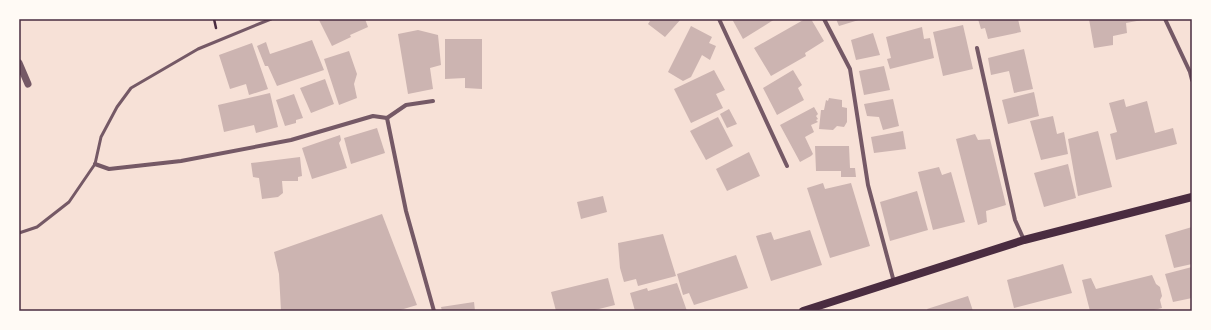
<svg xmlns="http://www.w3.org/2000/svg" width="1211" height="330" viewBox="0 0 1211 330" font-family="Lato,sans-serif">
<style>
.building{fill:#ccb4b1}
.lines{fill:none;stroke-linecap:round;stroke-linejoin:round}
.path{stroke:#4a2c40;stroke-width:2.5}
.service{stroke:#755966;stroke-width:3}
.minor{stroke:#755966;stroke-width:4}
.tertiary{stroke:#755966;stroke-width:7}
.secondary{stroke:#4a2c40;stroke-width:8}
.neatline{fill:none;stroke:#4a2c40;stroke-width:1.5}
</style>
<rect width="100%" height="100%" fill="#f7e1d7"/>
<g class="building">
<path d="M321 19H365L368 27 350 35 351 37 332 46 319 20Z"/>
<path d="M648 19H681L665 37 648 24 650 21Z"/>
<path d="M732 19H775L743 39Z"/>
<path d="M805 19H811L824 41 805 53 806 56 771 76 754 48Z"/>
<path d="M836 19H862L839 26Z"/>
<path d="M978 19H1018L1021 32 988 39 985 28 981 29Z"/>
<path d="M1089 19H1142V20L1126 23 1127 33 1113 36V45L1094 48Z"/>
<path d="M963 25 973 69 943 76 933 32Z"/>
<path d="M691 26 712 37 709 43 716 46 710 60 702 55 691 77 683 81 668 72Z"/>
<path d="M922 27 924 39 930 38 934 58 890 69 887 59 891 58 886 37Z"/>
<path d="M418 30 438 35 441 65 430 68 433 89 408 94 398 34Z"/>
<path d="M873 33 880 55 856 60 851 40Z"/>
<path d="M445 39H482V89L465 88V78L445 79Z"/>
<path d="M312 40 324 70 277 86 268 66H265L257 46 266 42 270 54Z"/>
<path d="M252 43 268 89 249 95 246 84 230 89 219 55Z"/>
<path d="M1024 49 1033 89 1014 93 1009 71 991 75 988 58Z"/>
<path d="M349 51 357 74 354 84 357 98 339 105 324 59Z"/>
<path d="M884 66 890 90 864 95 859 71Z"/>
<path d="M714 70 725 90 716 94 723 108 691 123 674 89Z"/>
<path d="M793 70 802 85 798 88 804 100 777 115 763 88Z"/>
<path d="M325 79 334 104 311 113 300 88Z"/>
<path d="M1034 92 1039 116 1008 124 1002 100Z"/>
<path d="M270 93 278 127 256 133 254 125 224 132 218 105Z"/>
<path d="M294 94 303 118 296 120V123L285 126 276 100Z"/>
<path d="M829 98 842 100V107L847 108V122L844 127 837 126 833 130 819 129 821 110H824L826 100 828 101Z"/>
<path d="M893 99 899 126 883 130 879 117 867 116 864 104Z"/>
<path d="M1124 99 1126 107 1147 101 1155 133 1173 128 1177 144 1116 160 1110 134 1117 132 1109 103Z"/>
<path d="M814 107 818 114 816 116 818 119 816 120 818 122 811 125 814 132 805 137 813 154 811 156 800 162 780 125Z"/>
<path d="M729 109 737 124 727 128 720 114Z"/>
<path d="M1053 116 1057 134 1064 132 1068 154 1041 160 1030 121Z"/>
<path d="M718 117 733 146 706 160 690 131Z"/>
<path d="M377 128 385 153 351 164 344 138Z"/>
<path d="M903 131 906 149 874 153 871 137Z"/>
<path d="M1098 131 1112 187 1078 196 1068 139Z"/>
<path d="M975 134 978 140 990 139 1006 205 986 211 987 222 978 225 956 139Z"/>
<path d="M340 135 341 140 339 143 347 168 312 179 302 148Z"/>
<path d="M815 146H849L850 168H855L856 177H841V171H816Z"/>
<path d="M749 152 760 176 727 191 716 169Z"/>
<path d="M300 157 302 176 298 177V181H282L283 193 278 197 262 199 259 178 253 177 251 163Z"/>
<path d="M1068 164 1076 198 1044 207 1034 173Z"/>
<path d="M939 167 942 175 951 172 965 222 933 230 918 172Z"/>
<path d="M823 183 825 189 851 183 870 246 830 258 807 188Z"/>
<path d="M917 191 928 230 890 241 880 202Z"/>
<path d="M603 196 607 212 581 219 577 202Z"/>
<path d="M382 214 417 305 397 311H281L279 274 274 252Z"/>
<path d="M1192 227V264L1174 268 1165 235Z"/>
<path d="M810 230 822 265 771 281 756 236 771 232 774 240Z"/>
<path d="M663 234 676 276 638 286 636 279 624 282 620 268 618 243Z"/>
<path d="M736 255 748 288 694 305 689 293 683 295 677 274Z"/>
<path d="M1063 264 1072 293 1014 308 1007 280Z"/>
<path d="M1192 267V298L1173 302 1165 274Z"/>
<path d="M1152 275 1156 284 1160 287 1162 296 1160 300 1162 308 1150 311H1090L1082 280 1091 278 1096 289Z"/>
<path d="M608 278 615 305 591 311H556L551 292Z"/>
<path d="M677 283 687 311H635L630 293 647 288 648 291Z"/>
<path d="M968 296 973 311H928L927 309Z"/>
<path d="M474 302 475 311H442L441 307Z"/>
</g>
<g class="lines">
<path class="path" d="M214 19 216 28"/>
<path class="service" d="M19 233 37 227 69 202 95 164 101 137 117 107 131 88 198 49 271 19"/>
<g class="minor">
<path d="M719 19 787 166"/>
<path d="M824 19 850 69 868 185 894 282"/>
<path d="M1165 19 1190 72 1192 80"/>
<path d="M977 48 1015 220 1024 240"/>
<path d="M387 118 406 211 434 311"/>
<path d="M95 164 109 169 181 161 291 140 373 116 387 118 406 105 433 101"/>
</g>
<path class="tertiary" d="M19 63 28 84"/>
<path class="secondary" d="M803 311 1024 240 1192 197"/>
</g>
<rect width="1211" height="330" fill="none" stroke="#fffaf5" stroke-width="40"/>
<rect x="20" y="20" width="1171" height="290" class="neatline"/>
</svg>
